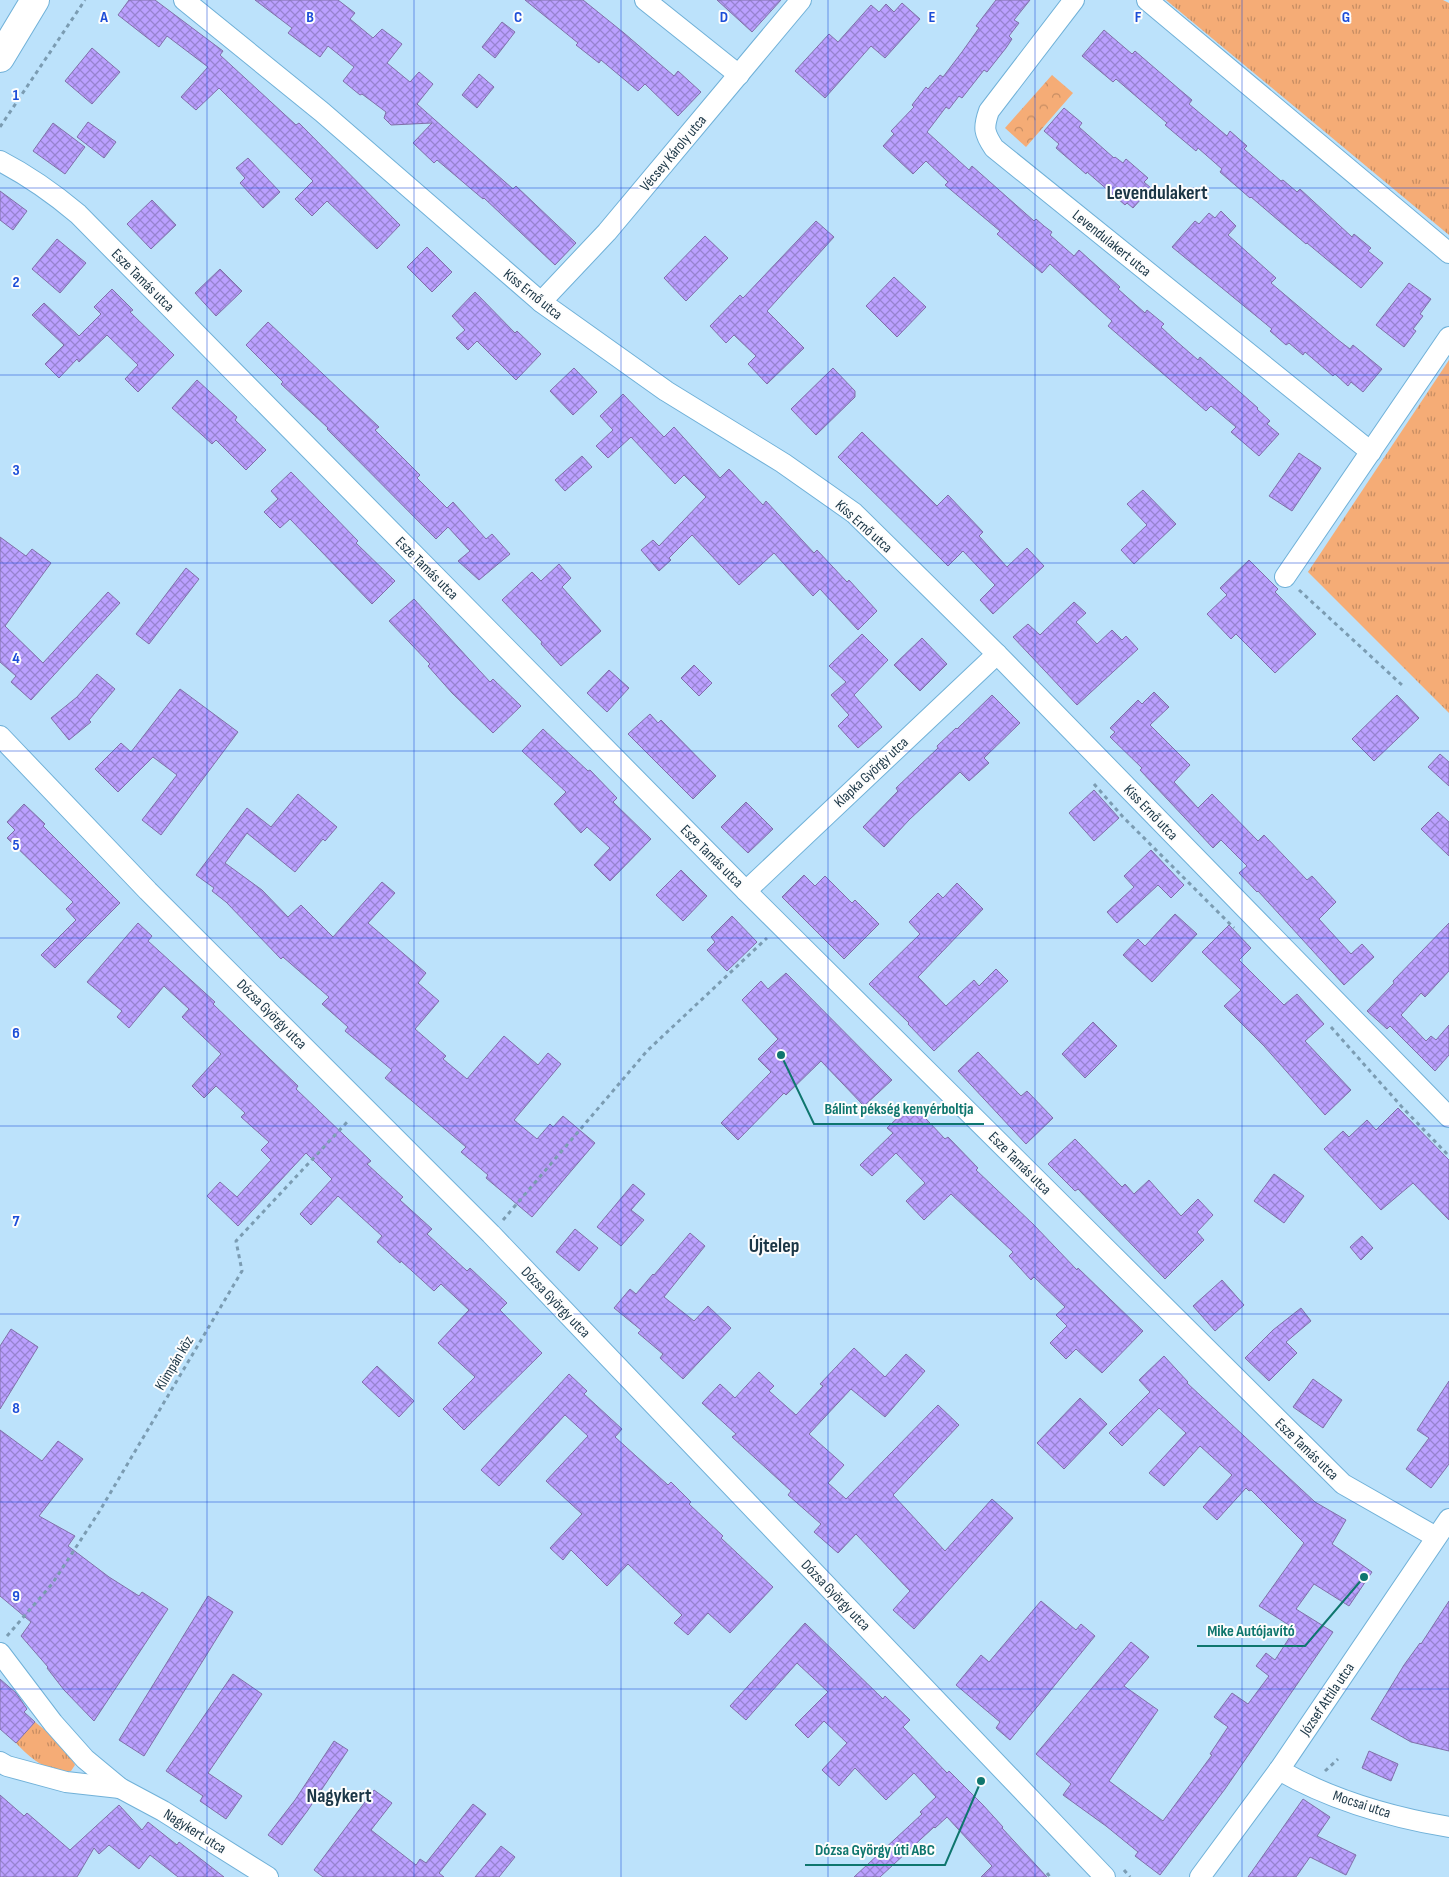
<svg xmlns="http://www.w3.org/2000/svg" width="1449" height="1877" viewBox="0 0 1449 1877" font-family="'Sofia Sans Condensed',sans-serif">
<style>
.grass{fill:url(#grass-tufts)}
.park{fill:url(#park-crowns)}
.building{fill:url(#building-cross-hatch);stroke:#8070a9}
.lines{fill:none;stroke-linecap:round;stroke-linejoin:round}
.minor-casing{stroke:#70b1d8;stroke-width:22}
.secondary-casing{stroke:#70b1d8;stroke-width:30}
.path{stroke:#7b9cb2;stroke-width:3;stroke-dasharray:4 4;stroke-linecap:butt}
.minor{stroke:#fff;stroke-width:20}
.secondary{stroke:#fff;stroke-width:28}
.grid{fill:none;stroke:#1d4ed8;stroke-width:1;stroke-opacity:0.55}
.labels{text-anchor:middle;stroke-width:4;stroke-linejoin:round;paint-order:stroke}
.street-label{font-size:15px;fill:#1b3646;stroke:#fdfdfd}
.district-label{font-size:20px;font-weight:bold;fill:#1b3646;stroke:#fdfdfd}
.grid-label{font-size:16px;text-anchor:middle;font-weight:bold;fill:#1d4ed8;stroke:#fdfdfd;stroke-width:4;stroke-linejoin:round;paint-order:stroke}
.leader{fill:none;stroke:#0f766e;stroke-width:2}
.callout-dot{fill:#0f766e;stroke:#fdfdfd;stroke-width:2}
.callout-label{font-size:16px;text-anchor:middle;font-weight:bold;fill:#0f766e;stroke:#fdfdfd;stroke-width:4;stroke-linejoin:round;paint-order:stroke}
</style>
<defs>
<pattern id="grass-tufts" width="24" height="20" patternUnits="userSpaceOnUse" patternTransform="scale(1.25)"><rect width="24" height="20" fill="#f5ac76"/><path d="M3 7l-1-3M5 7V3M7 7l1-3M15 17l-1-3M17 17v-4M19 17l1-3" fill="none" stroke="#c68d63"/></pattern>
<pattern id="park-crowns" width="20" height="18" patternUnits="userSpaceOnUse" patternTransform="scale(1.25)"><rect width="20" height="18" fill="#f5ac76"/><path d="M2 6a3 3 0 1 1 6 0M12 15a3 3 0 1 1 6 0" fill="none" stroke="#c68d63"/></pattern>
<pattern id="building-cross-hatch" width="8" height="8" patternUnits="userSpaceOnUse" patternTransform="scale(1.25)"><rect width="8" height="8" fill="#bba0ff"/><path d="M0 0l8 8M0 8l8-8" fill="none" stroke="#9783d0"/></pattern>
</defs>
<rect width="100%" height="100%" fill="#bce2fb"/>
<g class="grass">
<path d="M1166 0H1443L1449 3V235Z"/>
<path d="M1449 360V713L1308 572Z"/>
<path d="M35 1722C51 1735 66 1747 75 1765L71 1771C48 1773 31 1759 16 1743Z"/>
</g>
<path class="park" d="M1052 75 1073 93 1026 147 1005 128Z"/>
<g class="building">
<path d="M129 0H155L223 51 220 55 296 125 299 123 400 225 377 249 327 201 312 216 295 199 313 181 219 88 196 110 181 97 208 67 167 36 159 47 118 15Z"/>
<path d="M255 0H338L355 13 350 19 373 38 382 29 402 44 387 63 410 82 419 72 433 84 417 104 513 189 516 186 576 243 555 265 484 198 483 199 437 160 434 163 413 143 432 123 391 125 384 118 386 112 362 94 360 95 343 81 354 67 328 46 320 57 288 33 292 28Z"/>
<path d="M525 0H583L624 33 674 76 678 71 701 92 678 116 645 84 638 91 601 60 599 63 576 45 578 43Z"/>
<path d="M717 0H781L752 32Z"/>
<path d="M996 0H1030L1014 20 1019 23 1009 36 1012 39 1006 48 987 72 984 70 962 98 959 96 949 109 946 107 927 132 969 170 972 166 1034 221 1036 219 1044 226 1052 232 1050 235 1074 256 1079 250 1120 287 1118 289 1145 313 1147 310 1164 324 1161 327 1175 340 1198 360 1200 357 1258 408 1257 409 1270 421 1267 424 1279 434 1259 456 1231 432 1236 427 1211 406 1206 411 1108 326 1112 321 1050 264 1042 273 997 234 1000 231 945 185 948 182 926 161 913 174 883 146 894 134 891 131 914 107 912 105 926 87 928 89 940 75 943 77 962 52 979 28 976 26Z"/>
<path d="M902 3 920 19 885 58 871 46 825 98 795 71 829 34 838 42 871 5 879 12 886 4 894 12Z"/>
<path d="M502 22 515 32 495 58 482 47Z"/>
<path d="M1104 30 1132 54 1135 51 1179 89 1192 100 1189 104 1227 136 1230 131 1247 146 1244 149 1281 181 1283 180 1297 192 1300 189 1352 237 1354 234 1371 248 1368 251 1383 263 1361 288 1307 243 1306 244 1251 197 1250 198 1220 172 1222 169 1198 148 1196 151 1165 125 1167 123 1116 79 1113 82 1082 56Z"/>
<path d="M92 48 120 72 92 104 65 81Z"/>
<path d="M479 74 494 87 477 108 462 95Z"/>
<path d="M1064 108 1082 123 1079 127 1114 158 1115 157 1123 163 1126 159 1148 178 1144 182 1151 188 1133 208 1127 203 1125 205 1087 172 1086 174 1056 148 1059 144 1044 131Z"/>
<path d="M88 122 116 142 104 158 77 137Z"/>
<path d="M53 123 85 147 65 174 33 151Z"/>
<path d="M248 158 280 192 263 208 240 183 245 178 236 168Z"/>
<path d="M0 191 27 211 13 230 0 220Z"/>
<path d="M152 200 176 225 151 249 127 224Z"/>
<path d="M1221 211 1236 226 1228 235 1276 278 1271 283 1337 339 1350 349 1353 345 1382 369 1363 392 1351 382 1348 386 1335 374 1333 376 1305 352 1303 355 1289 343 1286 345 1270 331 1272 329 1172 247 1195 221 1199 224 1209 213 1215 218Z"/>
<path d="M816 221 834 237 767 311 804 348 767 384 748 364 756 356 734 335 726 343 710 326 740 295 743 298Z"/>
<path d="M705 236 728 258 686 301 664 278Z"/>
<path d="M57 239 86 263 60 293 32 269Z"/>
<path d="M427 247 452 272 432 292 407 267Z"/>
<path d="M220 269 242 291 216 316 195 293Z"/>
<path d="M894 277 926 307 897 337 866 306Z"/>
<path d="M1409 283 1431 299 1420 314 1423 316 1413 329 1416 331 1404 347 1376 325Z"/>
<path d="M112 289 133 310 130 312 174 355 138 392 125 379 138 365 107 335 79 362 77 359 59 378 45 364 64 345 32 315 44 303 79 336 101 314 94 307Z"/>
<path d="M475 292 515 333 517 331 541 354 516 380 477 341 468 350 456 338 465 330 452 316Z"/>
<path d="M268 322 379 427 375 430 420 475 417 478 447 508 453 502 486 539 492 534 510 554 479 580 458 561 470 551 448 527 436 539 327 429 328 428 281 384 283 382 246 345Z"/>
<path d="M574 368 597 392 573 415 550 391Z"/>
<path d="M833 368 855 391V397L816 435 791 409Z"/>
<path d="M197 380 237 417 235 420 266 450 246 470 216 440 212 444 172 408Z"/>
<path d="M623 394 664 437 674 427 720 478 729 469 763 505 766 501 814 553 817 550 847 582 849 580 877 611 858 630 820 589 813 596 774 553 739 585 692 535 669 558 671 560 659 571 641 550 653 540 659 546 706 497 684 475 675 484 631 437 608 458 596 446 613 430 600 416Z"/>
<path d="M862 432 937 506 948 495 983 532 979 536 1007 567 1027 548 1044 566 993 614 980 600 995 585 963 551 948 566 838 457Z"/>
<path d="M1299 453 1321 468 1292 511 1269 496Z"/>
<path d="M582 456 592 467 565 491 555 480Z"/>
<path d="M291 472 358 541 356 543 395 581 372 604 290 519 280 528 264 512 278 499 271 491Z"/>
<path d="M1143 490 1176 524 1134 564 1121 550 1147 525 1127 504Z"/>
<path d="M0 537 26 556 32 549 51 563 5 626 43 663 108 592 120 603 31 700 11 682 16 676 0 662Z"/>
<path d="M1249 560 1278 589 1275 592 1316 634 1275 673 1236 634 1231 639 1207 614 1227 595 1220 588Z"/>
<path d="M559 564 571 578 562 587 601 631 561 666 541 644 542 642 502 600 532 572 541 581Z"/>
<path d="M186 568 199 579 149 644 136 634Z"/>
<path d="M414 599 490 682 493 679 521 706 493 733 452 693 428 666 430 664 389 621Z"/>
<path d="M1074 602 1086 613 1076 622 1097 644 1112 630 1122 640 1126 636 1138 649 1077 705 1013 637 1028 624 1040 635Z"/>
<path d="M862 634 888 660 854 695 882 727 858 748 838 726 849 715 831 695 846 682 829 666Z"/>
<path d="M922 638 947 664 920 691 894 665Z"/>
<path d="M694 665 712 683 699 696 681 678Z"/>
<path d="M609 670 629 688 607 712 587 693Z"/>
<path d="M97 674 115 689 89 720 91 722 69 740 51 718 77 697Z"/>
<path d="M180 689 238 732 161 835 142 820 177 775 153 757 118 792 95 769 121 743 131 752Z"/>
<path d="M1154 692 1169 707 1150 725 1190 765 1174 782 1198 808 1212 794 1258 841 1264 835 1307 880 1312 876 1336 902 1319 919 1351 954 1362 944 1374 957 1344 985 1258 891 1257 892 1239 873 1247 866 1221 840 1213 848 1140 770 1142 768 1110 737 1115 732 1110 728 1138 700 1142 704Z"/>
<path d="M992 695 1020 723 984 758 989 763 969 781 960 772 909 820 884 847 863 827 898 791 896 788 938 748 937 746 956 728 957 729Z"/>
<path d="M1397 695 1419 718 1374 761 1352 739Z"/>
<path d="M650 714 658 723 661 720 716 776 693 799 628 734Z"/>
<path d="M543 729 588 771 590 770 617 798 613 802 651 839 610 881 594 865 610 848 587 827 581 833 554 804 566 792 522 751Z"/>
<path d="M1440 754 1449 762V786L1428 767Z"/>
<path d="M1094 790 1119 818 1094 841 1069 813Z"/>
<path d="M298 794 337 827 325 841 323 839 295 872 247 833 225 863 262 890 288 917 301 905 333 937 382 882 395 893 368 923 426 973 418 983 439 1001 415 1029 446 1056 443 1059 467 1079 504 1036 538 1065 548 1053 561 1064 514 1120 537 1139 550 1124 553 1127 563 1116 595 1143 532 1217 486 1178 488 1175 461 1152 466 1147 385 1078 392 1070 345 1031 348 1027 322 1004 329 997 283 957 281 959 226 902 212 891 214 888 196 875 247 808 271 827Z"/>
<path d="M746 802 773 829 748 853 721 827Z"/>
<path d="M24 804 45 824 43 826 120 903 55 968 41 955 76 920 66 909 73 902 7 838 15 830 7 822Z"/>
<path d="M1438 812 1449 822V856L1421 829Z"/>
<path d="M1151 850 1184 885 1171 898 1158 885 1117 923 1107 912 1134 887 1124 876Z"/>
<path d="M681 870 707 896 683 921 656 895Z"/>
<path d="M804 875 815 886 825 876 852 903 855 900 879 924 844 959 782 897Z"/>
<path d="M957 883 983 909 918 977 946 1006 974 980 979 986 996 969 1008 981 934 1051 908 1024 909 1023 869 984 920 934 909 922 938 893 943 898Z"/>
<path d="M1175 914 1197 934 1152 982 1123 955 1138 939 1145 946Z"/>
<path d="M732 916 757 942 727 971 707 950 715 942 711 937Z"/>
<path d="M138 923 152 936 148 941 215 1002 213 1004 298 1086 296 1089 371 1161 367 1164 403 1197 400 1200 432 1229 427 1234 467 1271 470 1268 507 1303 500 1310 542 1353 464 1430 443 1409 475 1377 438 1343 469 1310 441 1284 434 1291 401 1261 400 1263 377 1242 382 1236 338 1196 311 1225 300 1214 332 1179 306 1153 238 1226 207 1196 220 1182 237 1197 271 1160 261 1150 269 1142 241 1117 245 1113 216 1086 204 1098 192 1086 221 1054 182 1017 189 1009 164 986 129 1028 117 1017 122 1011 87 982Z"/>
<path d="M1449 923V971L1425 997 1421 993 1401 1015 1426 1041 1431 1036 1436 1040 1449 1025V1055L1435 1071 1390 1026 1387 1029 1367 1011 1394 983 1393 981Z"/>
<path d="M1229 925 1251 948 1239 960 1284 1005 1297 994 1324 1024 1305 1041 1351 1090 1325 1115 1264 1046 1224 1006 1241 990 1202 952Z"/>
<path d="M786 973 892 1080 864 1106 821 1061 786 1095 784 1093 738 1140 721 1123 771 1072 758 1059 778 1039 742 1000 761 981 768 989Z"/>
<path d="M1093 1022 1117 1046 1085 1078 1062 1054Z"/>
<path d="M978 1052 1021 1096 1027 1091 1053 1118 1026 1144 958 1071Z"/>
<path d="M912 1104 945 1139 948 1137 978 1168 976 1170 1033 1224 1077 1270 1078 1268 1143 1331 1102 1373 1076 1349 1066 1359 1050 1343 1067 1326 1056 1315 1065 1307 1034 1277 1031 1280 1009 1256 1013 1252 951 1194 924 1220 906 1201 925 1183 896 1153 872 1176 860 1165 893 1133 887 1128Z"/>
<path d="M1398 1108 1449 1160V1220L1413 1183 1381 1210 1324 1149 1343 1131 1349 1137 1367 1120 1376 1130Z"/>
<path d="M1075 1139 1122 1187 1125 1184 1134 1194 1149 1180 1181 1216 1198 1199 1213 1215 1197 1232 1204 1240 1165 1279 1078 1189 1075 1191 1048 1164Z"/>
<path d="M1274 1174 1304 1196 1284 1223 1254 1201Z"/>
<path d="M633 1184 645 1194 631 1210 644 1220 621 1246 597 1227Z"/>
<path d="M575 1229 598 1248 579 1271 556 1252Z"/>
<path d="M690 1233 705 1246 664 1297 694 1321 708 1306 731 1328 683 1379 660 1358 663 1354 638 1333 641 1330 614 1308 630 1289 636 1294 653 1274 654 1275Z"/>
<path d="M1362 1236 1373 1248 1361 1260 1350 1247Z"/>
<path d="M1222 1280 1244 1305 1215 1331 1193 1306Z"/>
<path d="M1301 1308 1311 1321 1286 1342 1297 1353 1269 1381 1245 1358 1273 1330Z"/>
<path d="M11 1329 38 1347 0 1409V1346Z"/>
<path d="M854 1348 885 1377 906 1354 925 1371 885 1417 851 1389 809 1434 844 1465 828 1483 846 1499 938 1405 959 1425 893 1495 945 1551 992 1499 1013 1518 914 1629 893 1610 910 1591 856 1534 838 1553 814 1532 821 1524 788 1495 791 1491 732 1437 736 1434 702 1403 720 1384 735 1398 759 1372 774 1386 769 1391 796 1415 823 1386 820 1384Z"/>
<path d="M1164 1356 1188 1382 1187 1383 1315 1502 1346 1520 1332 1544 1372 1572 1349 1606 1314 1584 1296 1609 1333 1632 1225 1789 1160 1875 1135 1856 1138 1852 1106 1826 1063 1795 1071 1784 1036 1754 1131 1642 1149 1657 1124 1686 1158 1710 1109 1781 1163 1821 1212 1755 1210 1754 1228 1727 1214 1717 1232 1693 1248 1704 1269 1676 1256 1666 1266 1653 1275 1660 1295 1629 1259 1606 1304 1543 1251 1490 1249 1491 1246 1488 1217 1520 1203 1507 1232 1475 1200 1446 1164 1486 1149 1473 1186 1433 1159 1408 1122 1446 1109 1433 1150 1392 1139 1380Z"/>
<path d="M377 1366 414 1401 399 1417 362 1382Z"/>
<path d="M569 1374 587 1391 584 1394 622 1429 615 1437 668 1485 671 1482 691 1502 689 1504 723 1536 721 1538 773 1587 730 1633 708 1613 688 1635 674 1623 682 1615 628 1564 607 1586 571 1550 563 1560 550 1548 582 1514 546 1481 588 1436 565 1415 499 1486 481 1470Z"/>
<path d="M1313 1379 1342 1400 1323 1428 1293 1407Z"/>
<path d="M1449 1381V1464L1431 1488 1406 1469 1429 1438 1417 1430Z"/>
<path d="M1080 1398 1107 1424 1064 1469 1037 1443Z"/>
<path d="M0 1430 42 1461 58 1441 83 1459 39 1516 75 1536 68 1546 109 1577 139 1596 142 1592 168 1609 94 1721 64 1690 47 1668 48 1667 21 1636 31 1622 0 1596Z"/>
<path d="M208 1596 233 1612 144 1756 119 1740Z"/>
<path d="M1041 1601 1076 1630 1081 1624 1095 1636 1010 1740 996 1728 1000 1722 956 1685 981 1655 989 1662Z"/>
<path d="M1449 1601V1751L1411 1742 1371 1719 1404 1665 1420 1643 1421 1644Z"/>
<path d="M805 1623 883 1699 885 1696 910 1720 903 1727 947 1773 949 1771 983 1805 1003 1827 1002 1828 1047 1877H981L992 1866 947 1817 935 1828 934 1827 880 1877H854L922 1814 920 1812 936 1797 914 1773 886 1800 855 1768 839 1786 822 1770 847 1743 824 1721 808 1738 795 1725 828 1692 797 1663 746 1720 730 1706Z"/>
<path d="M233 1674 262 1694 208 1773 242 1796 226 1819 200 1801 203 1796 166 1771Z"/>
<path d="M0 1679 16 1693 27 1709 24 1712 35 1722 16 1743 0 1729Z"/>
<path d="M334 1741 348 1750 308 1810 282 1845 268 1835 295 1800Z"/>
<path d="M1369 1751 1398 1764 1391 1781 1362 1768Z"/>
<path d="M374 1790 392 1803 371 1830 416 1865 420 1859 426 1863 473 1804 486 1814 439 1873 444 1877H323L314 1870Z"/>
<path d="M0 1795 24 1816 27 1813 70 1850 119 1805 142 1830 148 1822 177 1845 179 1842 224 1877H178L150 1855 139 1869 109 1845 99 1854 94 1848 77 1877H0Z"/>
<path d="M1303 1799 1330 1817 1317 1836 1356 1855 1346 1875 1310 1857 1296 1877H1248Z"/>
<path d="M501 1846 515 1857 499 1877H475Z"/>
</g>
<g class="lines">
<g class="minor-casing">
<g id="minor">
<path d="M184 0 322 112 541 302 666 391 783 463 854 513 997 654 1449 1117"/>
<path d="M645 0 739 75"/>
<path d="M1074 0 989 111C983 128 984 133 994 148L1371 452"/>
<path d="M1147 0 1449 253"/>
<path d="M0 161C29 176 53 193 78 214L746 891 1343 1484 1436 1537"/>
<path d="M541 302 607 232 801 0"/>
<path d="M1285 577 1449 337"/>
<path d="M0 736 148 891 491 1234 1105 1877"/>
<path d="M746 891 997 654"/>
<path d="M0 1653 53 1723 85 1759 120 1788 163 1811 268 1877"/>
<path d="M0 1762 7 1766 66 1782 120 1788"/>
<path d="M1279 1770C1331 1800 1390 1817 1449 1827"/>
<path d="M1200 1877 1279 1770 1449 1519"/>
</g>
</g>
<g class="secondary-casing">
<path id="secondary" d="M0 58 35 0"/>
</g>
<g class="path">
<path d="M0 127 85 0"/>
<path d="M1299 590 1403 686"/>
<path d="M1094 784 1123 817 1234 928"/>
<path d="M1331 1027 1401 1106 1449 1156"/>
<path d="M503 1220 647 1051 767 938"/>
<path d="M7 1636 52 1584 99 1512 242 1271 236 1241 349 1120"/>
<path d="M1325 1771 1338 1759"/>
<path d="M1124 1870 1130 1877"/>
<path d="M1047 1873 1050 1877"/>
</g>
<use href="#minor" class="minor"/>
<use href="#secondary" class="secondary"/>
</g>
<path class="grid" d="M207 0V1877M414 0V1877M621 0V1877M828 0V1877M1035 0V1877M1242 0V1877M0 188H1449M0 375H1449M0 563H1449M0 751H1449M0 938H1449M0 1126H1449M0 1314H1449M0 1502H1449M0 1689H1449"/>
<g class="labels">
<g class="street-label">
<text transform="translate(673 153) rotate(-50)" y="5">Vécsey Károly utca</text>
<text transform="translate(1112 243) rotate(39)" y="5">Levendulakert utca</text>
<text transform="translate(143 280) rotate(45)" y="5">Esze Tamás utca</text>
<text transform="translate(533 294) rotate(39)" y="5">Kiss Ernő utca</text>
<text transform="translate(864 526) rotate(42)" y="5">Kiss Ernő utca</text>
<text transform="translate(427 568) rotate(45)" y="5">Esze Tamás utca</text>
<text transform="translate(871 772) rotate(-43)" y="5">Klapka György utca</text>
<text transform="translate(1151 812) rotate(46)" y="5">Kiss Ernő utca</text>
<text transform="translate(712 856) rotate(45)" y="5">Esze Tamás utca</text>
<text transform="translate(272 1014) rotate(45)" y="5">Dózsa György utca</text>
<text transform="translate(1020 1163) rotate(45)" y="5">Esze Tamás utca</text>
<text transform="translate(556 1302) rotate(46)" y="5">Dózsa György utca</text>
<text transform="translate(174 1363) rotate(-59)" y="5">Klimpán köz</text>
<text transform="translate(1307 1449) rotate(44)" y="5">Esze Tamás utca</text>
<text transform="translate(836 1595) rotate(46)" y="5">Dózsa György utca</text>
<text transform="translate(1327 1699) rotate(-56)" y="5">József Attila utca</text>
<text transform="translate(1362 1804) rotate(18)" y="5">Mocsai utca</text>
<text transform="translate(195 1831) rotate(32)" y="5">Nagykert utca</text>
</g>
<g class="district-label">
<text x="1157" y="199">Levendulakert</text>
<text x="774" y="1252">Újtelep</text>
<text x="339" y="1802">Nagykert</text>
</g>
</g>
<g class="grid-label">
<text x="104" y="22">A</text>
<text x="310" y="22">B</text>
<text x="518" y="22">C</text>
<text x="724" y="22">D</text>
<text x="932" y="22">E</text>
<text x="1138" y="22">F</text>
<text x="1346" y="22">G</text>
<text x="16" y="100">1</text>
<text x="16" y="287">2</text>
<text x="16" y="475">3</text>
<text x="16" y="663">4</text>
<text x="16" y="850">5</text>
<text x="16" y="1038">6</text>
<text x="16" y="1226">7</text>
<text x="16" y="1413">8</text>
<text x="16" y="1601">9</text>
</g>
<path class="leader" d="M781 1055L814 1124H984M1364 1577L1305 1646H1197M981 1781L945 1865H805"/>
<g class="callout-dot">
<circle cx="781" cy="1055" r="5"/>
<circle cx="1364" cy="1577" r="5"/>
<circle cx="981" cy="1781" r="5"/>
</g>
<g class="callout-label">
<text x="899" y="1114">Bálint pékség kenyérboltja</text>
<text x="1251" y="1636">Mike Autójavító</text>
<text x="875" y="1855">Dózsa György úti ABC</text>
</g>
</svg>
